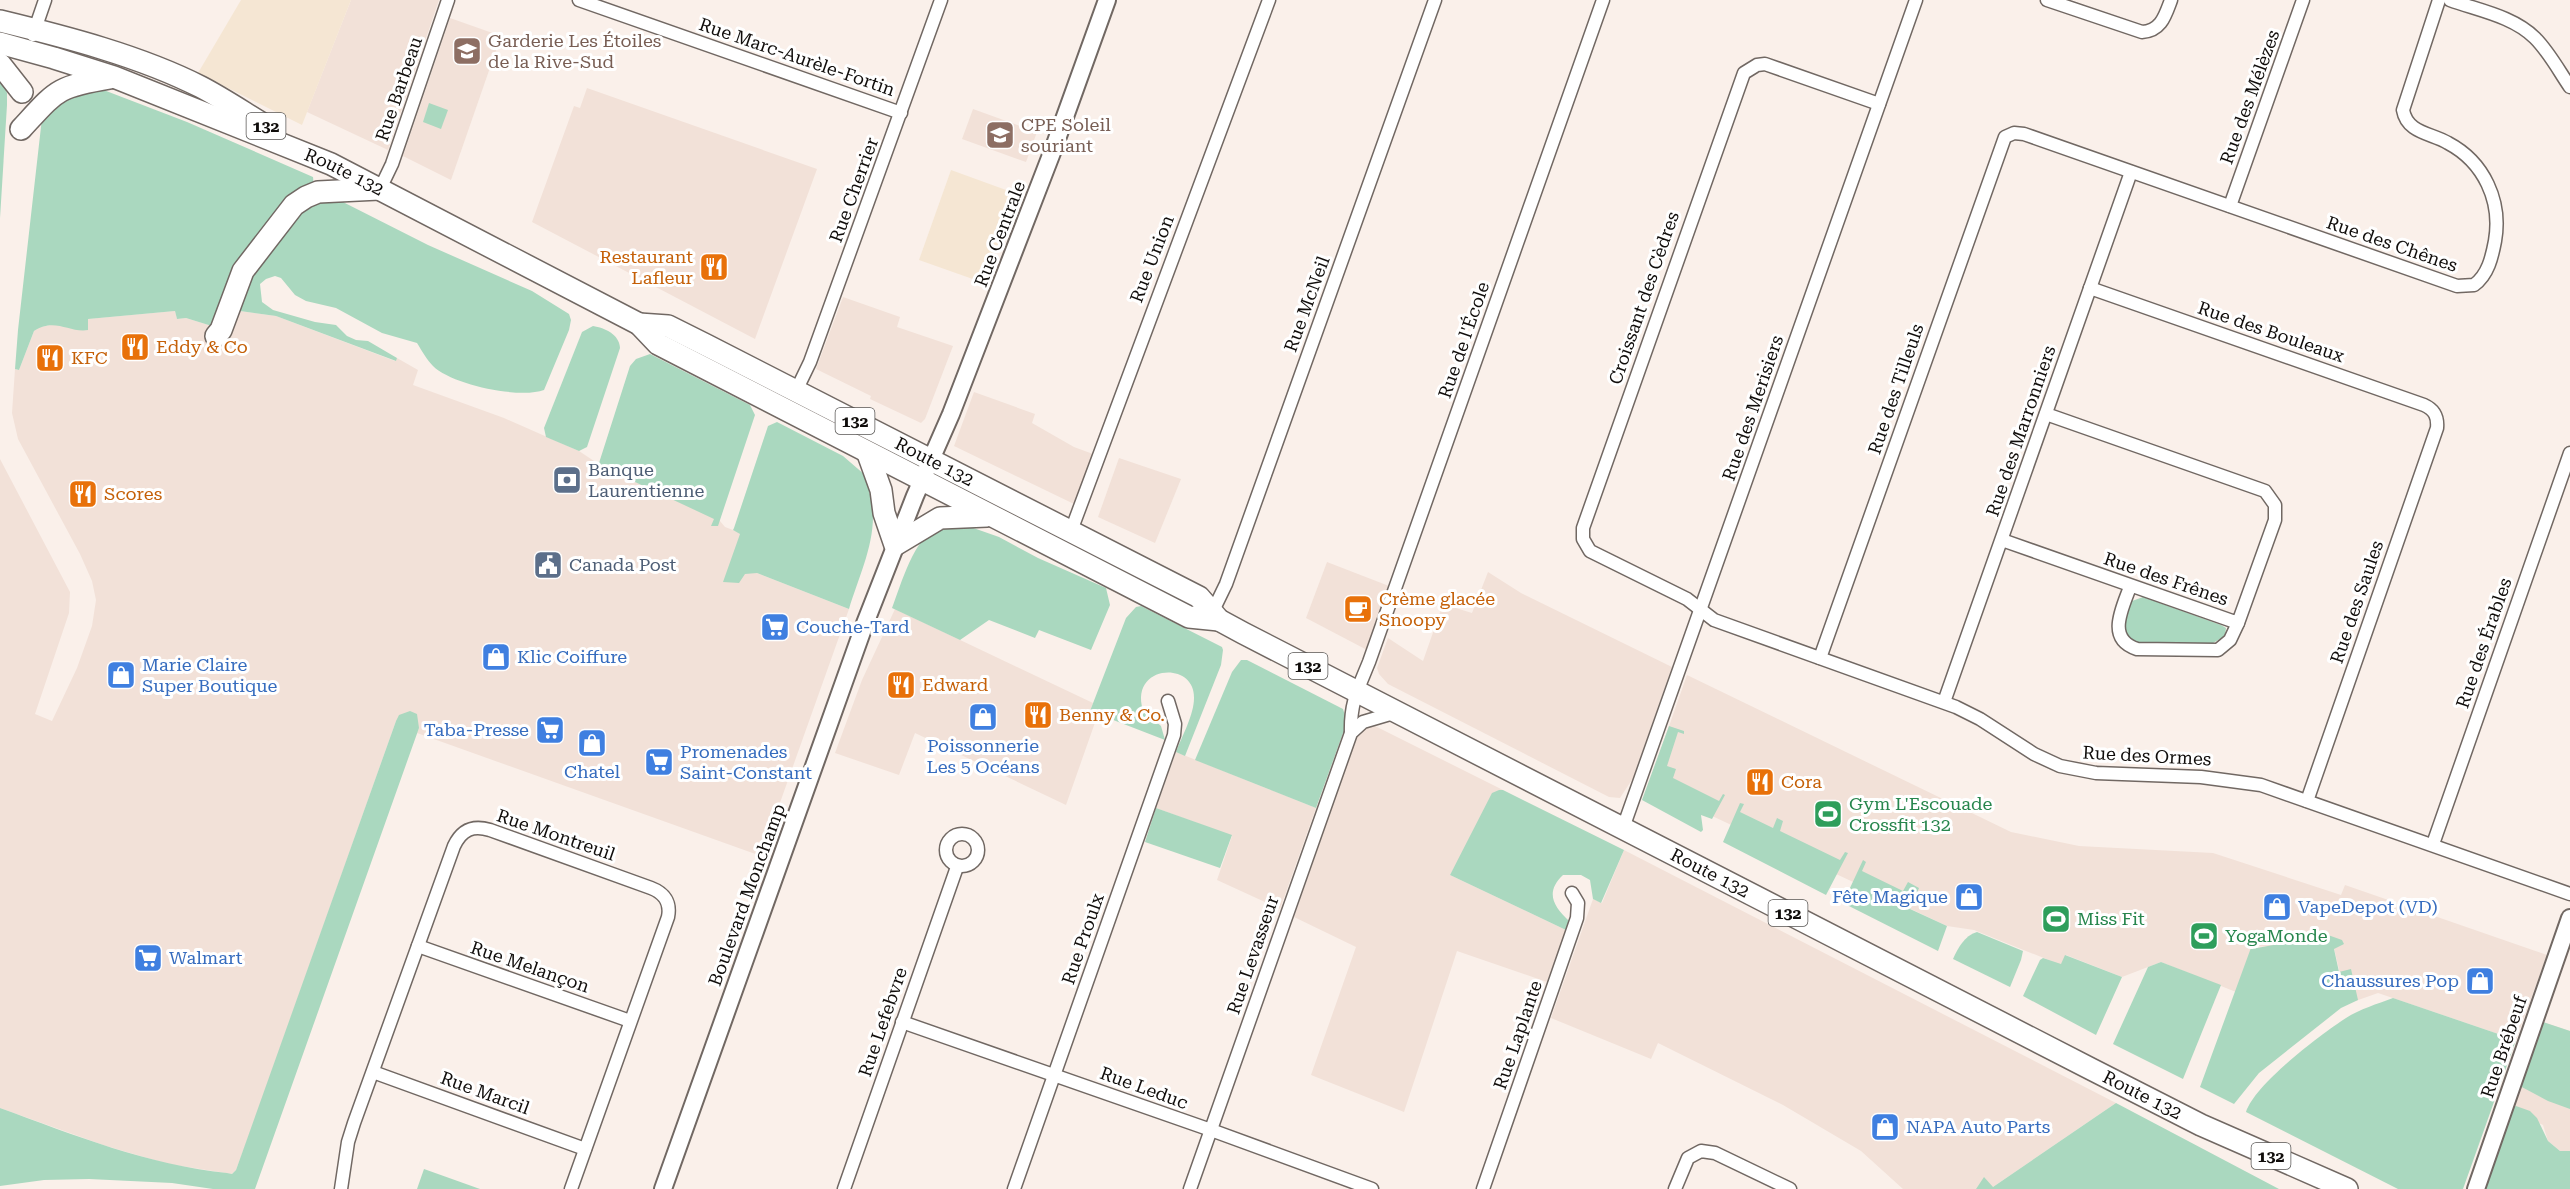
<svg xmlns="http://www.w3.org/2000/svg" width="2570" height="1189" viewBox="0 0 2570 1189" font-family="'Roboto Serif',serif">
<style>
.built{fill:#f2e1d8}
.industrial{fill:#f5e6d3}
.green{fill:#aad8bf}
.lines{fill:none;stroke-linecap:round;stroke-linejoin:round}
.street-casing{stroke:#716863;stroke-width:15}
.secondary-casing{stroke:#716863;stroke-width:20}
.highway-casing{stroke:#716863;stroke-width:24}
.street{stroke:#fff;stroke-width:12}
.secondary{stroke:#fff;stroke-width:16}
.highway{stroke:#fff;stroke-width:21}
.labels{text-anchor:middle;stroke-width:6;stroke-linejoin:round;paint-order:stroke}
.shield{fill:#fff;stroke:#585654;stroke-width:1.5}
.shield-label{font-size:16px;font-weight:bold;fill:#100d0b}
.education-label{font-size:18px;fill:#785e54;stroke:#fff;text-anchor:start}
.street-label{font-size:18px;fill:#100d0b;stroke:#fff}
.food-label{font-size:18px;fill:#c56008;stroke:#fff;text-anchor:start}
.service-label{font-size:18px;fill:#4e5e75;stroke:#fff;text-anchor:start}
.shop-label{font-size:18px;fill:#366cbe;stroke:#fff;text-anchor:start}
.leisure-label{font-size:18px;fill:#27864d;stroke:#fff;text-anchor:start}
</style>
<rect width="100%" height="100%" fill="#faf0ea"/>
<g class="built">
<path d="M351 0H439L388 150 307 112Z"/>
<path d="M450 18 501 36 451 180 403 156Z"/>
<path d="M587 88 817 169 755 339 532 222 574 106 580 108Z"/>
<path d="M973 109 1037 132 1026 162 962 139Z"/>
<path d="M843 297 900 317 897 327 953 346 925 419 921 423 870 399 871 396 816 369Z"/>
<path d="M233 310 276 316 395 361 397 358 418 370 413 385 504 418 579 451 603 467 720 521 725 527 741 533 724 582 749 572 757 573 849 609 761 856 417 733 419 728 396 721 252 1127 236 1170 232 1174 168 1164 106 1146 0 1108V459L70 592 69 613 35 714 52 721 77 668 92 626 96 600 92 581 80 554 18 439 12 413 15 369 19 370 34 331 40 327 56 324 82 330 88 329 87 319 175 311 177 319 186 318 215 327Z"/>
<path d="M974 392 1035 414 1032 423 1074 447 1093 454 1074 504 954 446Z"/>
<path d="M1119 458 1181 479 1155 543 1098 517Z"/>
<path d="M1327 562 1389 586 1367 650 1306 618Z"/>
<path d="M1488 572 1521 593 1672 667 1633 778 1620 798 1609 797 1388 684 1379 674 1377 668 1388 638 1423 661 1443 604 1472 613Z"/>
<path d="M895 609 1093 703 1090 711 1098 714 1066 805 915 733 899 775 835 753 862 680Z"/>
<path d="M1687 675 2011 832 2079 846 2213 853 2341 895 2345 885 2547 955 2516 1040 2378 993 2347 1004 2334 948 2252 946 2236 992 2161 962 2122 977 2066 955 2061 965 1974 930 1947 926 1648 786Z"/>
<path d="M1371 724 1503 790H1499L1450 875 1566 930 1547 982 1457 951 1404 1112 1311 1075 1356 947 1294 917 1357 736 1361 730Z"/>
<path d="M1176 752 1316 808 1280 909 1217 880 1232 836 1156 808Z"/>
<path d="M1624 850 2116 1103 1993 1187V1189H1903L1861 1151 1783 1105 1658 1043 1651 1059 1551 1018 1593 899 1602 903Z"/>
<path d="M2540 1021 2570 1031V1151H2560L2548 1141 2543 1125 2510 1109Z"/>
</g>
<g class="industrial">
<path d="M241 0H351L302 125 198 73Z"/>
<path d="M951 170 1017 194 984 283 919 260Z"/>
</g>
<g class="green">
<path d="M0 75 7 93V105L0 218Z"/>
<path d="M101 89 187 122 313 177 314 187 215 327 186 318 177 319 175 311 88 319V330C69 333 55 317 34 331L19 370 15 369 18 330 42 118 57 99Z"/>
<path d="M429 103 448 110 441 129 423 122Z"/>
<path d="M337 199 428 245 532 291 569 314 571 320 569 330 544 390C520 399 452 385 433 366 427 360 422 351 417 343L382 333 336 308 306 301 295 295 281 278 275 276 266 279 260 284 262 302 273 310 315 322 336 325 347 336 356 340 368 341 397 358 396 361 276 316 233 310 243 286 306 204Z"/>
<path d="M593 326C605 328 619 334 620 348L587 447 579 451 546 437 544 428 582 332Z"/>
<path d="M650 354 750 405 755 415 718 526H711L714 519 603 467 599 463 630 366 636 359Z"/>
<path d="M777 422 843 456 865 475 872 490 869 491C882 530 860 572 849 609L757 573 745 574 739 583 723 582 740 534 733 530 734 528 768 426Z"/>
<path d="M962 524 999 537 1038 558 1106 588 1110 605 1091 650 1039 630 1035 638 989 620 960 640 892 608C901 585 914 536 939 527 945 524 955 525 962 524Z"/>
<path d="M2143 597 2221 625 2226 628 2225 636 2213 643H2140C2118 637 2125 617 2132 601Z"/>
<path d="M1141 606 1222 647 1223 650 1221 665 1185 756 1176 752C1182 736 1194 715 1194 698 1195 660 1129 665 1143 710L1161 726 1165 740 1090 711 1126 618 1136 607Z"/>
<path d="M1241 660H1247L1343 709 1347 722 1316 808 1195 760 1232 672Z"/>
<path d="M410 711 417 714 419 728 255 1189H213L172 1183 89 1179 44 1180 0 1186V1108C74 1135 148 1165 227 1173L232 1174 236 1170 396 721 399 715Z"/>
<path d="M1669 726 1684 731V734L1678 732 1667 766 1676 769 1673 778 1719 801 1723 794 1725 795 1712 819 1701 815 1703 830 1701 832 1642 800Z"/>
<path d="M1499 790H1503L1624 850 1601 903 1593 899 1590 880 1581 875H1563C1545 892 1553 906 1569 921L1566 930 1450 875 1492 793Z"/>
<path d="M1740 803 1744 804 1740 812 1773 828 1777 818 1783 821 1780 831 1840 860 1845 852 1848 853 1826 895 1723 842Z"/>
<path d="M1156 808 1232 835 1220 868 1145 842Z"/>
<path d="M1863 860 1866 862 1862 871 1903 891 1908 882 1919 888 1910 909 1947 926 1938 951 1843 903Z"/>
<path d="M1977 932 2023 951 2021 960 2010 987 1953 959C1958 948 1964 936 1977 932Z"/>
<path d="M2328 935 2342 940 2344 944 2334 949 2339 972 2351 969 2358 1000 2341 1008 2259 1073 2234 1104 2200 1087 2252 945 2257 948Z"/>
<path d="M2065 955 2122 977 2096 1035 2023 996 2040 960 2043 958 2061 964Z"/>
<path d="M2161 962 2221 985 2183 1079 2113 1044 2148 967Z"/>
<path d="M2393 998 2516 1040 2463 1189H2398L2246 1112C2255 1084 2320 1035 2346 1018 2360 1009 2377 1004 2393 998Z"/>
<path d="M2540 1021 2570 1031V1109L2548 1101 2518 1085Z"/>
<path d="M2116 1103 2279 1189H1976L1984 1177 1993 1187Z"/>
<path d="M2516 1106 2530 1111 2537 1118 2548 1141 2560 1151H2570V1189H2482L2510 1109Z"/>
<path d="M424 1169 480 1189H417Z"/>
</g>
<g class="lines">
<g class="street-casing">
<g id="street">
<path d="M579 0 901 113"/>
<path d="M2047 0 2142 32C2161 31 2165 16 2171 0"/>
<path d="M2450 0C2477 10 2513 16 2535 38 2549 52 2559 71 2570 87"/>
<path d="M33 35 45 0"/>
<path d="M1879 104 1765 64 1757 65 1744 73 1583 528V539L1590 551 1687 599 1714 620 1956 707 1980 719 2034 754 2060 766 2096 773 2201 777 2261 785 2570 894"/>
<path d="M380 189 392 164 448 0"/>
<path d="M2230 206 2303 0"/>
<path d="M2090 288 2424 405C2435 410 2438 417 2437 428L2307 801"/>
<path d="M796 391 810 362 941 0"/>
<path d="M1071 531 1269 0"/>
<path d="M2002 540 2238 623 2275 520V505L2265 491 2046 414"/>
<path d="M2130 587C2122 609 2106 639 2137 649L2218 650 2230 640 2238 623"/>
<path d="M1211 615 1226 584 1435 0"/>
<path d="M1820 658 2005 137 2014 133 2024 134 2457 286 2474 285C2488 275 2492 257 2495 241 2502 201 2484 162 2448 143 2431 133 2407 133 2403 110L2439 0"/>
<path d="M1944 702 2131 172"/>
<path d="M1351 733C1350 703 1358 689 1369 662L1603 0"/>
<path d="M1623 828 1916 0"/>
<circle cx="962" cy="850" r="16"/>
<path d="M2433 844 2570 453"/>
<path d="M418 946 630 1021"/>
<path d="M902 1022 1211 1130 1372 1189"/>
<path d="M373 1072 585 1149"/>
<path d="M341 1189 348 1142 354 1123 454 846C462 829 473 825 490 830L651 888C664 893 671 902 668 917L571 1189"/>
<path d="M844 1189 957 867"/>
<path d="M1014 1189 1174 735 1175 724 1168 701"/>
<path d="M1190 1189 1351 733 1363 722 1397 712"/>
<path d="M1483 1189 1577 918 1578 903 1572 893"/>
<path d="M1675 1189 1688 1158 1701 1151 1715 1153 1790 1189"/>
</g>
</g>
<g class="secondary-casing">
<g id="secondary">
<path d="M663 1189 864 626 915 496 951 414 1053 150 1107 0"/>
<path d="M2476 1189 2570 918"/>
</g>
</g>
<g class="highway-casing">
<g id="highway">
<path d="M0 21C66 37 140 56 201 87 224 99 246 114 268 127"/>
<path id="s1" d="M0 43 54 58 114 77 331 164 639 324 658 344 1189 617 1219 620"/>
<path d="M0 64 22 92"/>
<path d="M21 129C57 90 56 87 110 78"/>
<path id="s2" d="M639 324 668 326 706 345 1199 597 1219 620 1243 633 2091 1069 2201 1125 2347 1189"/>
<path d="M216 336 221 330 243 271 294 205 306 197 318 192 379 189"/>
<path d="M868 454 881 490 884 513 895 545 940 518 987 516"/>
</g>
</g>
<use href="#street" class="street"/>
<use href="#secondary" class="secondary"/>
<use href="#highway" class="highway"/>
</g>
<defs>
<g id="school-square" transform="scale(1.5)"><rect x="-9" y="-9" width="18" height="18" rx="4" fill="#8d6e63" stroke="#fff"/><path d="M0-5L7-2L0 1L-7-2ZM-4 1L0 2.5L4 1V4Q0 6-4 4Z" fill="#fff"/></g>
<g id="restaurant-square" transform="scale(1.5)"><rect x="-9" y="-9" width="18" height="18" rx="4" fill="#e8710a" stroke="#fff"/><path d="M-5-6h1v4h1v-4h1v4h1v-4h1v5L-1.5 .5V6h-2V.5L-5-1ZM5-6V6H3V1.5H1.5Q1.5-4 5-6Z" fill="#fff"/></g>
<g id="bank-square" transform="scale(1.5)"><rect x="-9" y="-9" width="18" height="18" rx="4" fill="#5c6f8a" stroke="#fff"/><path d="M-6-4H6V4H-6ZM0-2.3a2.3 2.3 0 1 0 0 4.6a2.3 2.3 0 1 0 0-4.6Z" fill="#fff"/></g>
<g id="civic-square" transform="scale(1.5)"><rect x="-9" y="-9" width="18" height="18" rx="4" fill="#5c6f8a" stroke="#fff"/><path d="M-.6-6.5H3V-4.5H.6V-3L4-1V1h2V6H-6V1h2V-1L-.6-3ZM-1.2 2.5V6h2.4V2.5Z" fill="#fff"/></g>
<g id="cafe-square" transform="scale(1.5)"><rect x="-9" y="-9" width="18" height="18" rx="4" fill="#e8710a" stroke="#fff"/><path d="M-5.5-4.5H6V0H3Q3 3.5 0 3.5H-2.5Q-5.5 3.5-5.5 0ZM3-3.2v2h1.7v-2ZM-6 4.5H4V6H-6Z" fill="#fff"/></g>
<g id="supermarket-square" transform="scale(1.5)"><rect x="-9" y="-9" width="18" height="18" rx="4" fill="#3f7fe0" stroke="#fff"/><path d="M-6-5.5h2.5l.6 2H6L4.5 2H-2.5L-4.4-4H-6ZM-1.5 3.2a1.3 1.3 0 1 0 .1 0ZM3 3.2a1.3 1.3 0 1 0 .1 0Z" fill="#fff"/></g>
<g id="shop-square" transform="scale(1.5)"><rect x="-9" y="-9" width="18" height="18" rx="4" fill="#3f7fe0" stroke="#fff"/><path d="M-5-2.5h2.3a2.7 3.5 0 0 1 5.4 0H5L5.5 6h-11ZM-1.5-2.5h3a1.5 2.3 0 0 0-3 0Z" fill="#fff"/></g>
<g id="stadium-square" transform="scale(1.5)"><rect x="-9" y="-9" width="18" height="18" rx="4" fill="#2e9e5b" stroke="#fff"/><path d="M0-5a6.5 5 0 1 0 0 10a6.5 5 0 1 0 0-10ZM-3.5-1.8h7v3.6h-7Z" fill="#fff"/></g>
</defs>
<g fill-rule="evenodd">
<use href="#school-square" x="467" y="51"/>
<use href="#school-square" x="1000" y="135"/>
<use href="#restaurant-square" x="714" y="267"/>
<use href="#restaurant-square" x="135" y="347"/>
<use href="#restaurant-square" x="50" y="358"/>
<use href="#bank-square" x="567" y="480"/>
<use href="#restaurant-square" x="83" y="494"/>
<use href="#civic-square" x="548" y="565"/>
<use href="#cafe-square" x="1358" y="609"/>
<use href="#supermarket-square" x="775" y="627"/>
<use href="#shop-square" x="496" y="657"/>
<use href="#shop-square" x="121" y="675"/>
<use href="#restaurant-square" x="901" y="685"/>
<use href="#restaurant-square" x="1038" y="715"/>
<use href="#shop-square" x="983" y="717"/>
<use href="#supermarket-square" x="550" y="730"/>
<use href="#shop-square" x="592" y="743"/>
<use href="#supermarket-square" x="659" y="762"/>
<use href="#restaurant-square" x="1760" y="782"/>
<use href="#stadium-square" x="1828" y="814"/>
<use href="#shop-square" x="1969" y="897"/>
<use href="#shop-square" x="2277" y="907"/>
<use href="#stadium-square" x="2056" y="919"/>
<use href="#stadium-square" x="2204" y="936"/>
<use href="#supermarket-square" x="148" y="958"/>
<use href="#shop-square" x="2480" y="981"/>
<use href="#shop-square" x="1885" y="1127"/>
</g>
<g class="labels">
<g class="shield">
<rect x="246.5" y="113" width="39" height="26" rx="4.5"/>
<rect x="835.5" y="408" width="39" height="26" rx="4.5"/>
<rect x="1288.5" y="653" width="39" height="26" rx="4.5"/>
<rect x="1768.5" y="900" width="39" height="26" rx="4.5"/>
<rect x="2251.5" y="1143" width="39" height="26" rx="4.5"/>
</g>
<g class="shield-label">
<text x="266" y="132">132</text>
<text x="855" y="427">132</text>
<text x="1308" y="672">132</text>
<text x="1788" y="919">132</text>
<text x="2271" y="1162">132</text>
</g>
<g class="education-label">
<text x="488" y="47">Garderie Les Étoiles<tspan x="488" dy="21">de la Rive-Sud</tspan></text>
<text x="1021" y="131">CPE Soleil<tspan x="1021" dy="21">souriant</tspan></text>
</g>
<g class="street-label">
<text transform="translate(797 57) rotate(19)" y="6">Rue Marc-Aurèle-Fortin</text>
<text transform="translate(399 89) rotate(-71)" y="6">Rue Barbeau</text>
<text transform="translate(2250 97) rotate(-70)" y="6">Rue des Mélèzes</text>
<text dy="6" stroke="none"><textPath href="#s1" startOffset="368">Route 132</textPath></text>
<text transform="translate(854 190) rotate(-70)" y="6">Rue Cherrier</text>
<text transform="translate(1000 234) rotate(-69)" y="6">Rue Centrale</text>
<text transform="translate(2392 244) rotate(19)" y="6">Rue des Chênes</text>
<text transform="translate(1152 259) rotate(-69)" y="6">Rue Union</text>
<text transform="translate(1644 298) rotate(-71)" y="6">Croissant des Cèdres</text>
<text transform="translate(1307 304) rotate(-70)" y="6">Rue McNeil</text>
<text transform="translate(2271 332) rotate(19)" y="6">Rue des Bouleaux</text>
<text transform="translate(1464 340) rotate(-71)" y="6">Rue de l'École</text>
<text transform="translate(1896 389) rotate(-71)" y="6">Rue des Tilleuls</text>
<text transform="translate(1753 408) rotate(-71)" y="6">Rue des Merisiers</text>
<text transform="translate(2021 431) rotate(-71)" y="6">Rue des Marronniers</text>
<text dy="6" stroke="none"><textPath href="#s2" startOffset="328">Route 132</textPath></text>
<text transform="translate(2166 579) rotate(19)" y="6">Rue des Frênes</text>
<text transform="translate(2357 602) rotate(-71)" y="6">Rue des Saules</text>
<text transform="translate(2484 643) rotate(-71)" y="6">Rue des Érables</text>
<text transform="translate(2147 756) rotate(3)" y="6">Rue des Ormes</text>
<text transform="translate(556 835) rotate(19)" y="6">Rue Montreuil</text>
<text dy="6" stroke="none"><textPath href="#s2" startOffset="1208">Route 132</textPath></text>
<text transform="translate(747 895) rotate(-70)" y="6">Boulevard Monchamp</text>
<text transform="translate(1083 939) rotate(-71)" y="6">Rue Proulx</text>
<text transform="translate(1253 955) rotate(-71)" y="6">Rue Levasseur</text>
<text transform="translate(530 967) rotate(19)" y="6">Rue Melançon</text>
<text transform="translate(883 1022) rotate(-71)" y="6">Rue Lefebvre</text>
<text transform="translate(1518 1035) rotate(-71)" y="6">Rue Laplante</text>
<text transform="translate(2504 1047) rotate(-71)" y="6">Rue Brébeuf</text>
<text transform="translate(1144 1088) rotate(20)" y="6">Rue Leduc</text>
<text transform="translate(485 1093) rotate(20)" y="6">Rue Marcil</text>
<text dy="6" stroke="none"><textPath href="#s2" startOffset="1694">Route 132</textPath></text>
</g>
<g class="food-label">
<text x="693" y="263" text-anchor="end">Restaurant<tspan x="693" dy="21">Lafleur</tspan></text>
<text x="156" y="353">Eddy &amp; Co</text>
<text x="71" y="364">KFC</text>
<text x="104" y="500">Scores</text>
<text x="1379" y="605">Crème glacée<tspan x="1379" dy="21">Snoopy</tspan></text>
<text x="922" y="691">Edward</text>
<text x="1059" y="721">Benny &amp; Co.</text>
<text x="1781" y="788">Cora</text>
</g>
<g class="service-label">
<text x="588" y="476">Banque<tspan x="588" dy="21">Laurentienne</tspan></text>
<text x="569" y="571">Canada Post</text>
</g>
<g class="shop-label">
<text x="796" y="633">Couche-Tard</text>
<text x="517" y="663">Klic Coiffure</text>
<text x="142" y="671">Marie Claire<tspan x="142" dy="21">Super Boutique</tspan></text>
<text x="529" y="736" text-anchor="end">Taba-Presse</text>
<text x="983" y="752" text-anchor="middle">Poissonnerie<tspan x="983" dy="21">Les 5 Océans</tspan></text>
<text x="680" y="758">Promenades<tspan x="680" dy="21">Saint-Constant</tspan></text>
<text x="592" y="778" text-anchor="middle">Chatel</text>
<text x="1948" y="903" text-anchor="end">Fête Magique</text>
<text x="2298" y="913">VapeDepot (VD)</text>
<text x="169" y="964">Walmart</text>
<text x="2459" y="987" text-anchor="end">Chaussures Pop</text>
<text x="1906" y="1133">NAPA Auto Parts</text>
</g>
<g class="leisure-label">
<text x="1849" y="810">Gym L'Escouade<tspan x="1849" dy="21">Crossfit 132</tspan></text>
<text x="2077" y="925">Miss Fit</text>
<text x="2225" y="942">YogaMonde</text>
</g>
</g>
</svg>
